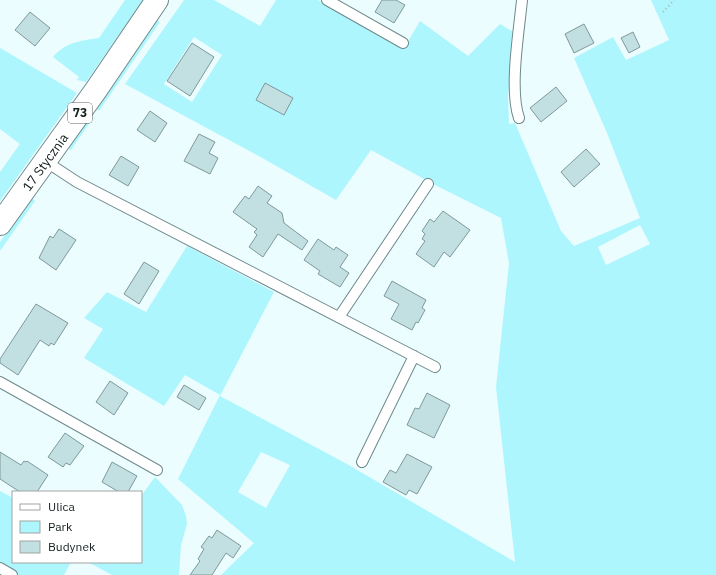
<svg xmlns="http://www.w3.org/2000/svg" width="716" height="575" viewBox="0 0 716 575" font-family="'IBM Plex Sans',sans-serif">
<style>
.green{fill:#adf6fd;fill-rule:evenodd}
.building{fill:#c2dfe1;stroke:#7e999b}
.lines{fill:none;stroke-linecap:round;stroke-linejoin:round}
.lane-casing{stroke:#6e898b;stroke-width:12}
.primary-casing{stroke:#6e898b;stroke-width:24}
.path{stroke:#abbabb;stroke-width:2.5;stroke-dasharray:1 3;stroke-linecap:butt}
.lane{stroke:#fff;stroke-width:10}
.primary{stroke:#fff;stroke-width:22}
.labels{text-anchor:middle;stroke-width:4;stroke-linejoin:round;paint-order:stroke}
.shield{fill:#fff;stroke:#5a6262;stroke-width:1}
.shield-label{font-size:12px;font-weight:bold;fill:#131e1e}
.street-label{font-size:13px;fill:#131e1e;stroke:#fff}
</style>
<rect width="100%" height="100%" fill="#ecfdff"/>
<g class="green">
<path d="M125 0H143L86 82 77 80 79 77 53 57C66 42 79 41 99 38Z"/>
<path d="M184 0H214L260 26 276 0H318L404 48 420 21 468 56 500 24 515 33 508 96 509 124 515 123 561 231 574 246 640 218 607 133 574 58 613 37 626 60 669 40 651 0H716V575H221L254 543 178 479 220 395 185 375 164 406 84 358 103 329 84 318 107 292 146 312 187 246 274 292 220 396 347 464 515 562 496 387 509 263 501 218 435 185 371 150 336 200 257 155 125 84ZM194 37 222 55 192 102 164 84ZM640 225 650 244 606 265 598 247ZM261 452 290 465 266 508 238 492Z"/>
<path d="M157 20 160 22 99 111 95 107Z"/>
<path d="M0 48 77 93 0 201V172L20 144 0 129Z"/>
<path d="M89 116 93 118 71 150 67 147Z"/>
<path d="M32 198 35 201 0 251V242Z"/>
<path d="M155 477 182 505 186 516 187 524 181 545 179 575H112L88 562H141V496Z"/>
<path d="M0 491 13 498V562H71L64 575H17L0 565Z"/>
</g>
<g class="building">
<path d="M382 0H396L405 5 394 23 375 12Z"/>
<path d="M30 12 50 28 35 46 15 30Z"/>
<path d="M584 24 594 43 574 53 565 34Z"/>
<path d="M633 32 640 47 629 53 621 38Z"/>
<path d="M192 43 214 57 190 96 167 81Z"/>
<path d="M265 83 293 98 284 115 256 100Z"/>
<path d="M556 87 567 101 541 122 530 108Z"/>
<path d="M150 111 167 123 155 142 137 130Z"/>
<path d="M199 134 215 142 209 153 218 158 210 174 184 161Z"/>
<path d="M586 149 600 164 574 187 561 172Z"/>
<path d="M121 156 139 167 128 186 109 175Z"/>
<path d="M258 186 272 196 267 203 282 213 284 223 308 241 302 250 278 234 263 257 249 247 257 235 254 232 257 229 233 212 245 196 249 199Z"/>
<path d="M443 211 470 230 450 257 444 252 434 267 416 254 425 241 422 239 425 234 422 231 430 219 434 222Z"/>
<path d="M59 229 76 240 56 270 39 258 50 236 53 238Z"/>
<path d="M318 239 334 250 336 247 348 255 340 267 349 273 340 287 318 274 320 271 304 260Z"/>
<path d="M144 262 159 271 139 304 124 294Z"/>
<path d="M392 281 426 300 422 308 425 310 418 323 416 322 412 330 391 319 399 304 384 296Z"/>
<path d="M36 304 68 323 54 345 51 343 49 346 40 340 18 375 0 363V359Z"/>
<path d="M110 381 128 393 114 415 96 402Z"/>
<path d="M184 385 206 398 199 410 177 397Z"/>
<path d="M427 393 450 405 434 438 407 425 415 408 419 409Z"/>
<path d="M65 433 84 446 70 465 66 463 63 467 48 457Z"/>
<path d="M0 452 21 465 24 461 26 462 27 461 48 475 37 492H20L0 479Z"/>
<path d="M407 454 432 467 417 494 409 490 406 495 383 482 390 470 396 473Z"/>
<path d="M112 462 137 476 128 492H119L102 482Z"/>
<path d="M217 530 241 546 233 558 226 553 212 575H190L200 561 198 559 204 549 201 547 209 536 212 538Z"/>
</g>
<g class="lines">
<g class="lane-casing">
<g id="lane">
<path d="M327 0 403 43"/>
<path d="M519 118C509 89 519 32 522 0"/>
<path d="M45 161 77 182 435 367"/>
<path d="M339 317 428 184"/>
<path d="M0 382 157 470"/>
<path d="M362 462 414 356"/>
<path d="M0 568 12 575"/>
</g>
</g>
<g class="primary-casing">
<path id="primary" d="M0 224 96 90 157 0"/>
</g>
<path class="path" d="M663 12 674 0"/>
<use href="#lane" class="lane"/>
<use href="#primary" class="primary"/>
</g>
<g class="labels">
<rect class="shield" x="68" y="103" width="24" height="20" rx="3"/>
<g class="shield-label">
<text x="80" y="117">73</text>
</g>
<g class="street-label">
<text transform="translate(45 162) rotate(-54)" y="5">17 Stycznia</text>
</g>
</g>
<rect x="12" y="491" width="130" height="72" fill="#ffffff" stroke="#a1a5a5"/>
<rect x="20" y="504" width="20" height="6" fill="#ffffff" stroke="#a1a5a5"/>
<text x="48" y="511" font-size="12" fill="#131e1e">Ulica</text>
<rect x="20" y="521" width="20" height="12" fill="#adf6fd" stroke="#a1a5a5"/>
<text x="48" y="531" font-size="12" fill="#131e1e">Park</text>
<rect x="20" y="541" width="20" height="12" fill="#c2dfe1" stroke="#a1a5a5"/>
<text x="48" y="551" font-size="12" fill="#131e1e">Budynek</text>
</svg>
